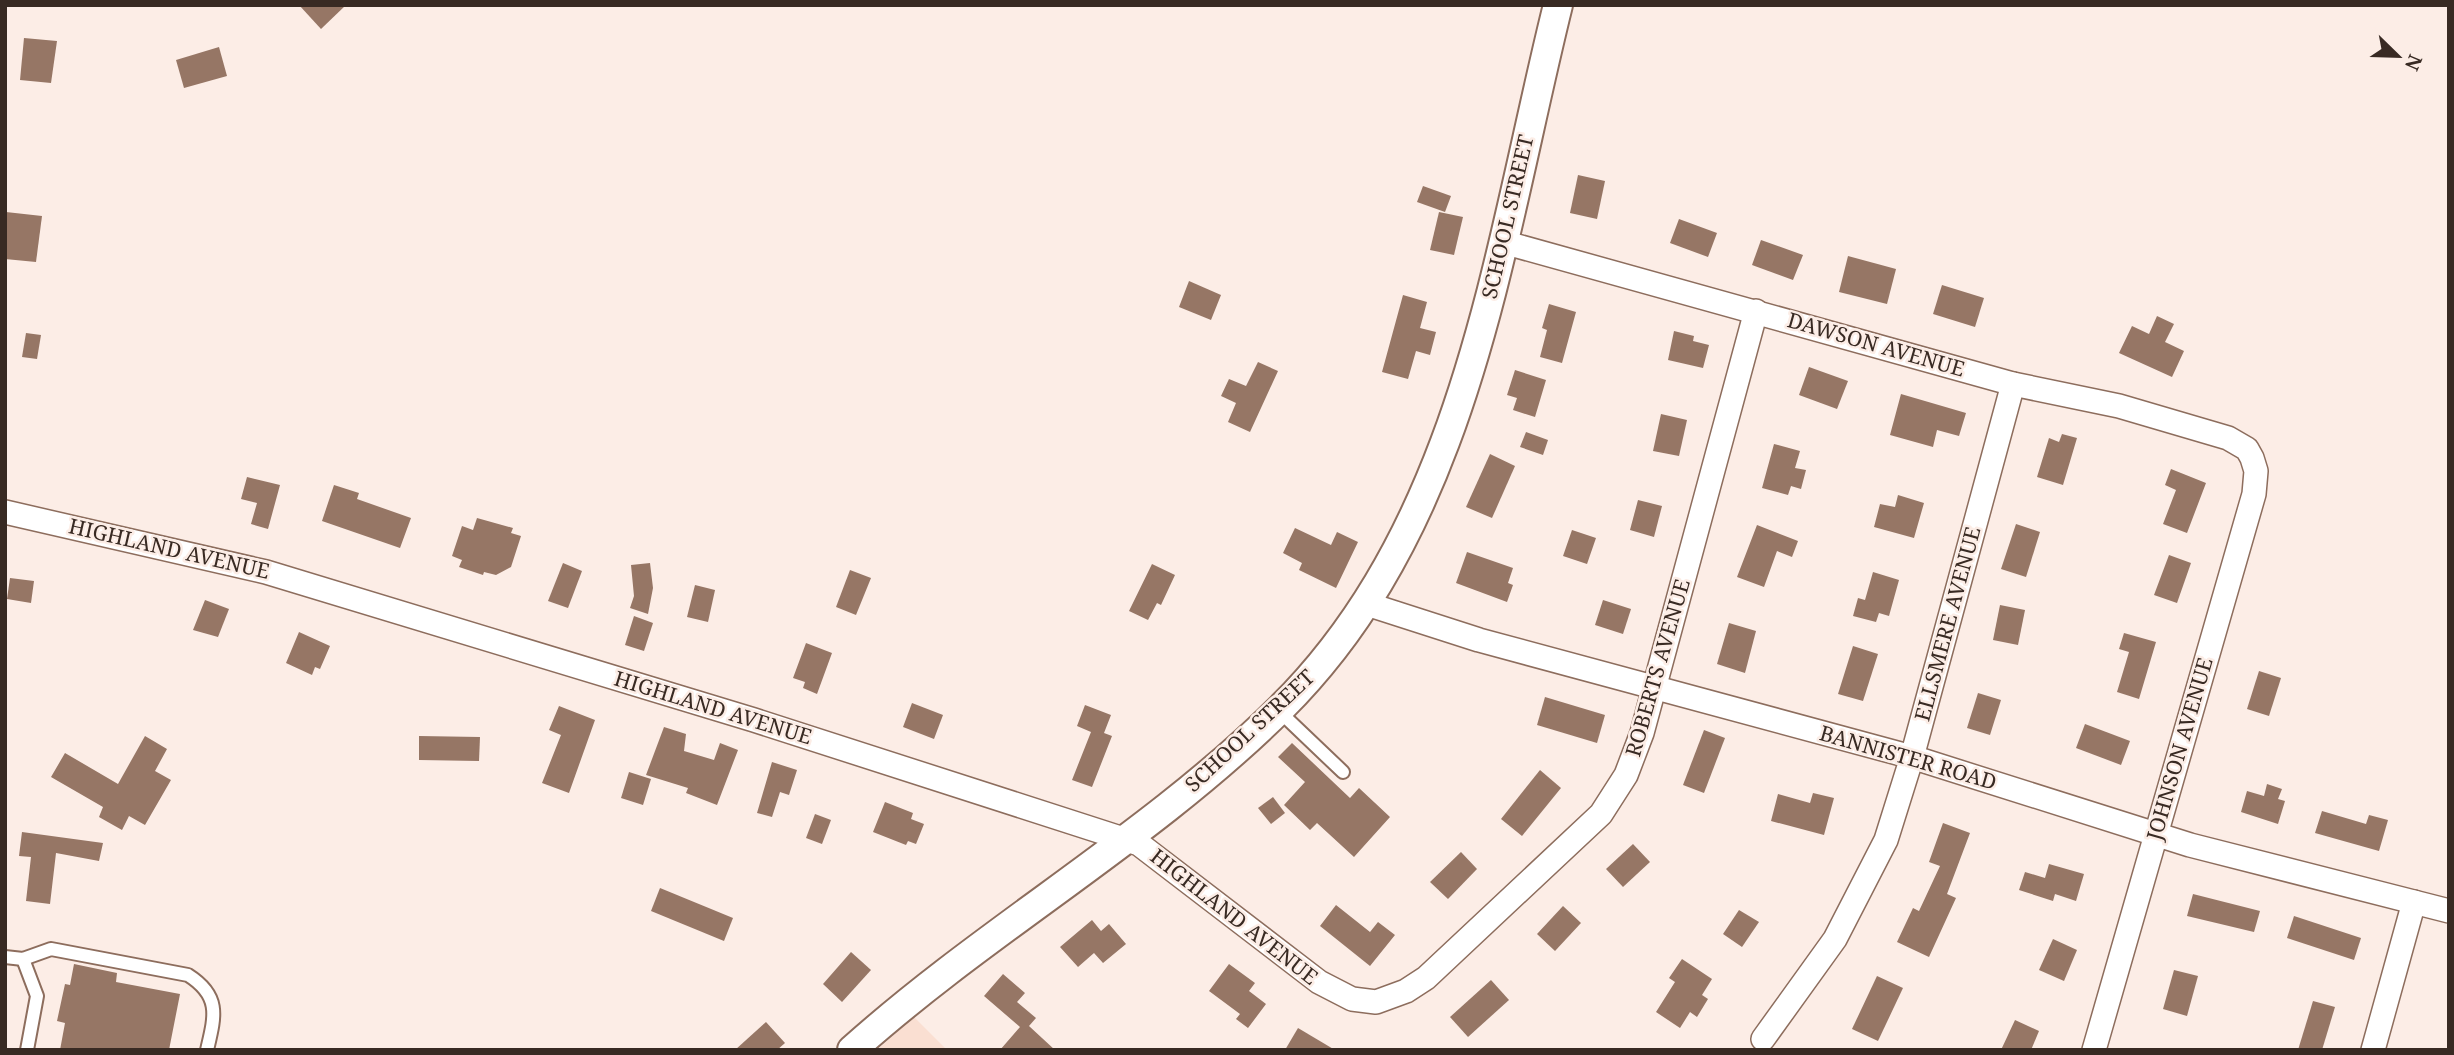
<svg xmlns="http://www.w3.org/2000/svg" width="2454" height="1055" viewBox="0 0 2454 1055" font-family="'Noto Serif',serif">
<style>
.built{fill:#fadfd2}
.building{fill:#967665}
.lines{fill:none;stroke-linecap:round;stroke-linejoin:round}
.service-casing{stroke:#8d6d5d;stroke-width:16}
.minor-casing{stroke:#8d6d5d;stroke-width:26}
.tertiary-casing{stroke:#8d6d5d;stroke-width:32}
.service{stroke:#fff;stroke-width:12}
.minor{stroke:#fff;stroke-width:23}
.tertiary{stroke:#fff;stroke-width:28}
.labels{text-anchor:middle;stroke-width:5;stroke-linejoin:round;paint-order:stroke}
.street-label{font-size:21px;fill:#382a23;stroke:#fcede6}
</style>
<rect width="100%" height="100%" fill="#fcede6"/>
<path class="built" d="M914 1017 947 1050H877Z"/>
<g class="building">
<path d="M299 5H346L321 29Z"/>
<path d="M24 38 57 41 51 83 20 80Z"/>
<path d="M219 47 227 76 184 88 176 60Z"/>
<path d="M1578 175 1605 181 1597 219 1570 213Z"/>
<path d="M1423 186 1451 196 1445 212 1417 202Z"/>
<path d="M6 212 42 216 36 262 5 259Z"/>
<path d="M1439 212 1463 217 1454 255 1430 250Z"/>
<path d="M1679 219 1717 233 1708 257 1670 243Z"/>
<path d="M1761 240 1803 255 1793 280 1752 265Z"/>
<path d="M1848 256 1896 269 1887 304 1839 292Z"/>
<path d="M1189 281 1221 295 1211 320 1179 307Z"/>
<path d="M1942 285 1984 298 1975 327 1933 314Z"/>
<path d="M1403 295 1427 302 1420 328 1436 332 1430 355 1416 351 1408 379 1382 372Z"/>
<path d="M1549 304 1576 312 1562 363 1540 357 1547 330 1542 328Z"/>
<path d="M2157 316 2174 324 2165 342 2184 351 2172 377 2119 353 2132 326 2149 334Z"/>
<path d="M1674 331 1694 336 1693 341 1709 345 1703 368 1668 360Z"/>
<path d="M26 333 41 335 37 359 22 357Z"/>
<path d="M1258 362 1278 371 1250 432 1228 422 1236 403 1221 396 1229 379 1246 386Z"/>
<path d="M1809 367 1848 381 1837 409 1799 395Z"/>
<path d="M1515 370 1546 380 1535 417 1513 410 1517 398 1507 395Z"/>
<path d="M1901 394 1966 413 1959 436 1937 430 1933 447 1890 435Z"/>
<path d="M1661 414 1687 420 1679 456 1653 451Z"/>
<path d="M1526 432 1548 440 1543 455 1520 447Z"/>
<path d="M2062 434 2077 438 2063 485 2037 477 2049 438 2059 442Z"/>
<path d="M1774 444 1800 451 1795 468 1806 470 1801 489 1791 486 1788 495 1762 488Z"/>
<path d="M1490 454 1515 466 1492 518 1466 507Z"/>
<path d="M2171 469 2206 483 2187 533 2163 524 2176 490 2165 485Z"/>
<path d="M247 477 280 485 268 529 251 524 257 503 241 499Z"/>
<path d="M334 485 359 493 357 499 411 518 400 548 322 521Z"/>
<path d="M1898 495 1924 503 1914 538 1874 527 1880 504 1895 507Z"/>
<path d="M1638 500 1662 506 1654 537 1630 530Z"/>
<path d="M477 518 513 528 511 533 521 536 511 567 496 575 484 572 483 575 459 567 462 560 452 556 462 526 473 530Z"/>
<path d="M2016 524 2040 532 2026 577 2001 569Z"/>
<path d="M1757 525 1798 541 1792 557 1777 551 1764 587 1737 577Z"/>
<path d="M1295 528 1331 545 1337 532 1358 542 1336 588 1299 570 1302 563 1283 553Z"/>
<path d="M1572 530 1596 538 1587 564 1563 556Z"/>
<path d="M1467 552 1513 568 1508 583 1513 585 1507 602 1456 583Z"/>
<path d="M2169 555 2191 563 2177 603 2154 595Z"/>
<path d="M563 563 582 571 568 608 548 601Z"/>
<path d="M650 563 653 588 648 614 630 608 634 596 631 565Z"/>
<path d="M1152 564 1175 575 1161 605 1157 603 1148 620 1129 611Z"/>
<path d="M850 570 871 578 856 615 836 607Z"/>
<path d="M1873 572 1899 580 1889 616 1879 613 1876 622 1853 616 1858 598 1865 600Z"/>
<path d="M10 578 34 581 31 603 7 599Z"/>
<path d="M695 585 715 590 708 622 687 617Z"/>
<path d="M205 600 229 609 218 637 193 630Z"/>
<path d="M1603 600 1631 609 1623 634 1595 625Z"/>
<path d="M2000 605 2025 610 2018 645 1993 640Z"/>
<path d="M634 616 653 623 644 651 625 645Z"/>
<path d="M1729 623 1756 631 1745 673 1717 664Z"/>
<path d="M299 632 330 646 320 669 315 667 312 675 286 663Z"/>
<path d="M2124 633 2156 642 2139 699 2117 692 2129 652 2119 649Z"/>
<path d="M806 643 832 653 817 694 803 688 805 682 793 678Z"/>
<path d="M1853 646 1878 654 1863 701 1838 694Z"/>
<path d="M2259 671 2281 678 2269 716 2247 709Z"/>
<path d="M1978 693 2001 700 1990 735 1967 728Z"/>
<path d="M1545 697 1605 715 1597 743 1537 725Z"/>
<path d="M912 703 943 715 934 739 903 727Z"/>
<path d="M1085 705 1111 715 1104 733 1112 736 1092 787 1072 780 1091 732 1077 726Z"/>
<path d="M559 706 595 720 569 793 542 783 561 735 549 730Z"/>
<path d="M2085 724 2130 741 2121 765 2076 748Z"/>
<path d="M664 727 686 734 684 751 714 760 720 743 738 750 717 805 686 793 688 788 646 775Z"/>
<path d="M1704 730 1725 738 1704 793 1683 785Z"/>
<path d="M145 736 167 749 155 771 171 780 145 825 129 816 122 830 99 817 103 807 51 777 65 753 118 784Z"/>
<path d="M419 736 480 737 479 761 419 760Z"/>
<path d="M1292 743 1350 798 1359 788 1390 817 1354 857 1317 823 1310 830 1284 805 1305 782 1278 757Z"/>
<path d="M772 762 797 770 789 795 780 792 772 817 757 813Z"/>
<path d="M1540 770 1561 788 1522 836 1501 819Z"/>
<path d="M629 772 651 779 643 805 621 798Z"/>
<path d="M2267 784 2282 789 2278 799 2285 801 2278 824 2241 812 2247 791 2264 796Z"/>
<path d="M1813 793 1834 798 1824 835 1771 821 1778 794 1810 803Z"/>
<path d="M1273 797 1285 813 1271 824 1258 808Z"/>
<path d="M885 802 913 813 911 819 924 824 916 844 908 841 906 845 873 832Z"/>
<path d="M2322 811 2366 824 2369 815 2388 820 2379 851 2315 833Z"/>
<path d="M815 814 831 820 822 844 806 838Z"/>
<path d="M1943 823 1970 833 1947 894 1956 898 1929 957 1897 942 1913 908 1919 911 1940 866 1929 862Z"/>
<path d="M22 832 103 843 99 861 56 853 50 904 26 901 31 857 19 856Z"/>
<path d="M1633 844 1650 862 1623 887 1606 869Z"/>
<path d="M1461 852 1477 869 1448 899 1430 882Z"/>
<path d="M2049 864 2084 874 2076 901 2055 894 2053 901 2019 890 2025 872 2045 878Z"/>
<path d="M660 888 733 918 724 941 651 911Z"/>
<path d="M2193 894 2260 911 2254 932 2187 916Z"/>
<path d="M1336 905 1370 932 1378 922 1395 935 1370 966 1320 926Z"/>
<path d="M1563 906 1581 923 1555 951 1537 934Z"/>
<path d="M1739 910 1759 922 1742 947 1723 934Z"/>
<path d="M2294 916 2361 938 2354 960 2287 938Z"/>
<path d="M1092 920 1101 931 1109 924 1126 944 1103 963 1094 953 1078 967 1060 947Z"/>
<path d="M2053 939 2077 950 2064 981 2039 970Z"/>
<path d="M851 952 871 970 842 1002 823 984Z"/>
<path d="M1682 959 1712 979 1702 995 1708 999 1697 1017 1690 1012 1680 1028 1656 1012 1675 982 1669 978Z"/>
<path d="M74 964 117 973 116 982 180 994 169 1050H60L65 1023 57 1021 65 984 70 985Z"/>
<path d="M1229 964 1255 983 1249 991 1266 1004 1248 1028 1236 1019 1240 1014 1209 991Z"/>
<path d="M2174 970 2198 976 2187 1016 2163 1009Z"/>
<path d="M1003 974 1025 993 1017 1002 1036 1018 1029 1026 1055 1050H1000L1020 1027 984 996Z"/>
<path d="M1877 976 1903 988 1878 1041 1852 1029Z"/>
<path d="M1491 980 1509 1000 1468 1037 1450 1017Z"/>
<path d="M2313 1001 2335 1007 2322 1050H2298Z"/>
<path d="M2015 1020 2039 1031 2031 1050H2001Z"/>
<path d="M766 1022 785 1043 777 1050H735Z"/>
<path d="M1298 1028 1335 1050H1285Z"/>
</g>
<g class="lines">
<g class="service-casing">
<g id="service">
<path d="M1279 711 1343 772"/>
<path d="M5 957 23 959 51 949 188 975C221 996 215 1016 207 1050"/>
<path d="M23 959 37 996 27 1050"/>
</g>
</g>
<g class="minor-casing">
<g id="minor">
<path d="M1503 242 2013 384 2119 406 2228 438 2247 449 2252 458 2256 471 2254 494 2094 1050"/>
<path d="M5 512 266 572 754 720 1139 844 1319 982 1352 999 1376 1002 1406 991 1426 978 1601 814 1626 775 1642 733 1756 311"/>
<path d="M1367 604 1479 640 1912 757 2190 845 2449 911"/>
<path d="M1763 1039 1835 939 1886 840 1912 757 2013 384"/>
<path d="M2373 1050 2414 902"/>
</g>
</g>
<g class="tertiary-casing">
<path id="tertiary" d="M852 1050C988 928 1151 837 1281 708 1468 522 1497 250 1558 5"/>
</g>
<use href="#service" class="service"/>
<use href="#minor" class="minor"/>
<use href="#tertiary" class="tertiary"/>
</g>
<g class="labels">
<g class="street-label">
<text transform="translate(1508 217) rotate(-77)" y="7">SCHOOL STREET</text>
<text transform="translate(1876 345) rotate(16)" y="7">DAWSON AVENUE</text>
<text transform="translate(169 549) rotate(13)" y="7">HIGHLAND AVENUE</text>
<text transform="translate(1948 624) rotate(-75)" y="7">ELLSMERE AVENUE</text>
<text transform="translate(1658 668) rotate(-74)" y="7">ROBERTS AVENUE</text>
<text transform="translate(713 708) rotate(17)" y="7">HIGHLAND AVENUE</text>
<text transform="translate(1250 731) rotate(-43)" y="7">SCHOOL STREET</text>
<text transform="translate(2180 749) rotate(-74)" y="7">JOHNSON AVENUE</text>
<text transform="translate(1908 758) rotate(16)" y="7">BANNISTER ROAD</text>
<text transform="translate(1234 917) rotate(38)" y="7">HIGHLAND AVENUE</text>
</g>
</g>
<rect width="2454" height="1055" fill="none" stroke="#382a23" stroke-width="14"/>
<g transform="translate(2398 56) rotate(113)" stroke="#fcede6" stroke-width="5" paint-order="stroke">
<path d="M0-5L12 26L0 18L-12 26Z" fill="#382a23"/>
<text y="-10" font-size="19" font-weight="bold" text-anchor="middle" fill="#382a23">N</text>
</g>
</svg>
